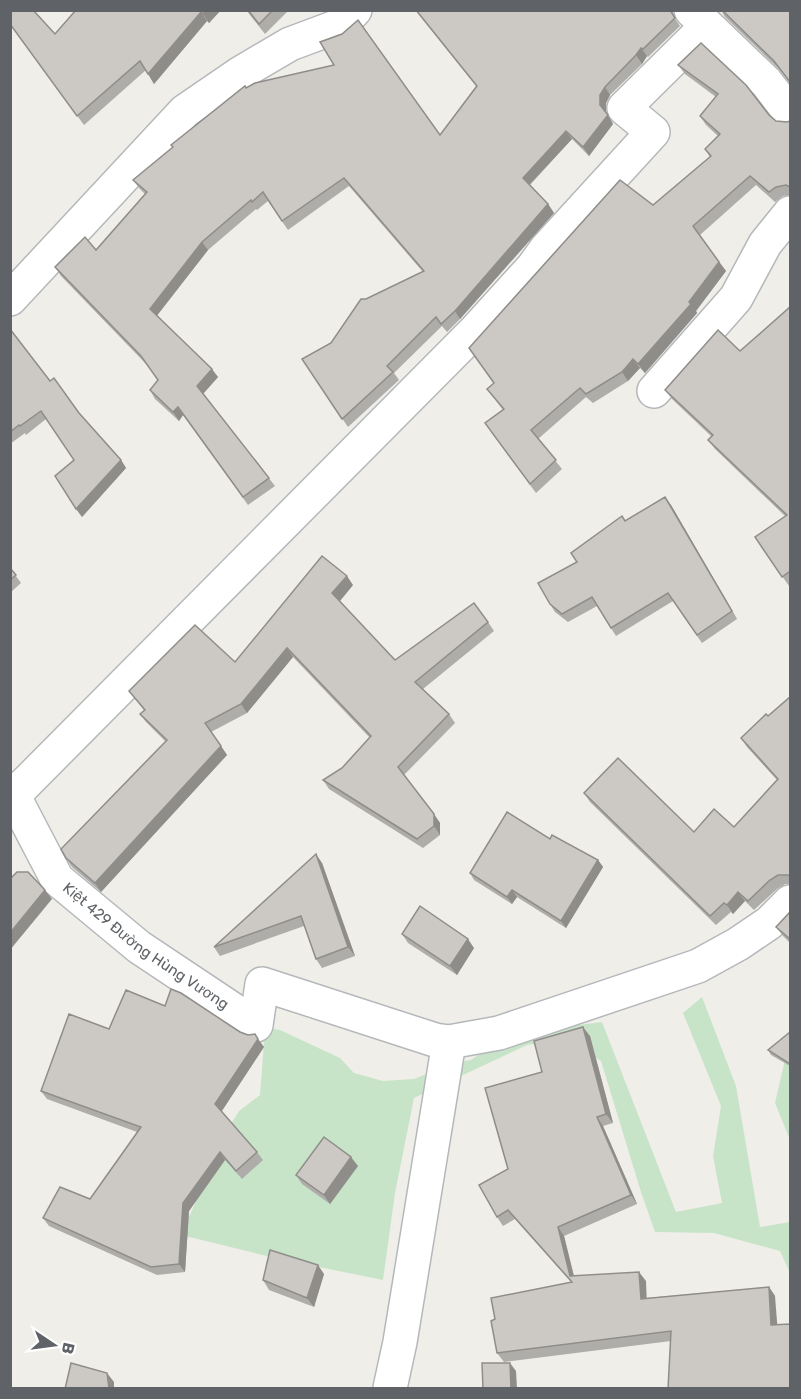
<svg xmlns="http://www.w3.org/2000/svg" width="801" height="1399" viewBox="0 0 801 1399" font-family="Rubik,sans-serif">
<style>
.green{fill:#c8e4c8}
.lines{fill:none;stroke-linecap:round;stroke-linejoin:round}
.street-casing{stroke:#b5b8bb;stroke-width:36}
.street{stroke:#fff;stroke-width:33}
.wall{fill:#afada9}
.shaded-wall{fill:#8f8d8a}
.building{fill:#ccc9c5;stroke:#8f8d8a;stroke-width:1.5}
.labels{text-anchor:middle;stroke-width:6;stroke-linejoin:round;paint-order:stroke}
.street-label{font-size:15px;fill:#5f6367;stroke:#fff}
</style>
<rect width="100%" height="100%" fill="#f0eee8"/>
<g class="green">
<path d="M702 997 736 1086 760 1227 790 1222V1273L780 1251 714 1233 655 1232 641 1192 601 1061 568 1039 527 1045 414 1098 395 1193 383 1280 279 1259 181 1235 229 1127 239 1111 260 1095 264 1043 256 1025 280 1030 340 1058 354 1073 383 1081 414 1079 454 1063 471 1060 499 1040 549 1029 602 1022 676 1212 722 1203 713 1156 721 1106 683 1013Z"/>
<path d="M790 1038V1140L775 1103Z"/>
</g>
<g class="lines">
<g class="street-casing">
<g id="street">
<path d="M691 10 766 82 790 113"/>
<path d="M10 299 185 111 239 74 290 44 341 25 355 10"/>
<path d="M654 391 736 298 765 244 790 213"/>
<path id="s1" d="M10 789 57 879 139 947 256 1025 262 984 435 1040 449 1042 499 1033 698 966 738 944 769 923 790 902"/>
<path d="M14 795 474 332 533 267 546 249 653 132 624 108 707 26"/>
<path d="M390 1388 400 1342 449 1042"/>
</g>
</g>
<use href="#street" class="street"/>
</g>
<g class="wall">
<path d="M76 10H221L209 23 207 21 154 84 146 70 84 125 10 24 55 34Z"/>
<path d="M246 10H289L265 34Z"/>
<path d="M415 10H673V16L680 26 648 57 647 56 642 64 610 95 606 103V113L613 124 589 156 572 139 530 185 548 204 554 213 460 319 447 332 442 326 394 373 399 380 348 427 302 359 331 343 366 299 423 272 349 186 288 230 268 201 257 210 256 209 208 250 157 315 218 377 203 394 275 486 248 505 183 415 179 421 155 399 150 390 158 380 147 365 61 276 55 267 96 250 145 194 139 188 133 180 246 88 440 135 476 86Z"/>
<path d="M721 10H790V83L781 71 725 17Z"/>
<path d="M678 65 769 115 776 121 787 122 790 121V195L783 196 775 202 756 185 700 235 726 271 696 311 697 313 645 373 640 368 628 381 593 403 586 397 538 439 562 469 536 493 491 432 503 410 487 389 494 383 653 205 710 157 705 149 718 136 706 125 700 116 716 97 685 74Z"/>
<path d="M790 307V585L789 586 755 537 785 516 715 449 708 440 712 437 672 399 665 390 740 351Z"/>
<path d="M10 329 50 381 121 460 126 468 82 517 74 460 46 419 26 435 25 433 10 444Z"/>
<path d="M671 505 737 619 702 643 673 601 616 636 597 606 568 622 555 612 550 604 577 562 625 521Z"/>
<path d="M10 568 21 583 10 593Z"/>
<path d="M353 585 340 601 395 660 488 622 494 631 423 689 449 714 455 723 404 775 440 823V835L423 848 329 789 323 780 342 768 370 738 293 657 247 713 211 732 227 755 101 892 72 867 66 858 166 742 146 722 140 714 144 710 129 691 235 662Z"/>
<path d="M790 697V884H785L777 889 754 910 745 901 733 914 731 912 716 925 590 802 584 793 694 832 734 827 777 780 747 747 741 738Z"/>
<path d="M550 839 598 860 603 867 566 928 517 897 512 904 474 880 470 873Z"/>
<path d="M322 863 355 956 322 968 316 959 304 926 220 956 214 947Z"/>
<path d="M790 912V943L783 936 776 927Z"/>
<path d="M402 934 474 948 457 975 408 943Z"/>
<path d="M165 1006 258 1039 264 1047 222 1111 257 1152 263 1160 242 1179 225 1160 189 1211 185 1272 157 1275 49 1226 43 1218 90 1199 137 1132 47 1099 41 1091 109 1029Z"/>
<path d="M790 1032V1066L771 1055 768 1050Z"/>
<path d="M590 1036 613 1123 603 1126 637 1204 564 1236 574 1276 646 1281V1298L769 1287 775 1296 671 1341 504 1362 497 1353 571 1282 515 1219 503 1226 497 1217 508 1169 542 1072Z"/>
<path d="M358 1166 330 1204 302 1184 296 1175Z"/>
<path d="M324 1274 314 1307 269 1290 263 1280Z"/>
</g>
<g class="shaded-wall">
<path d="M206 10H221L209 23 203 14Z"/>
<path d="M201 12 207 21 154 84 148 74Z"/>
<path d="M641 48 647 56 642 64 636 55Z"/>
<path d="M605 87 610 95 606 103V113L600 105V95Z"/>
<path d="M608 115 613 124 589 156 583 147Z"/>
<path d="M566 131 572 139 528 186 523 178Z"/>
<path d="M548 204 554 213 460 319 455 311Z"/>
<path d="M202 242 208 250 156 317 150 309Z"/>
<path d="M719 262 726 271 696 311 697 313 645 373 638 364 689 302Z"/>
<path d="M633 359 640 368 628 381 622 372Z"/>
<path d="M212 369 218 377 203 394 197 386Z"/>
<path d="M178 407 183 415 179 421 173 412Z"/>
<path d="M121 460 126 468 82 517 76 509Z"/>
<path d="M665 497 671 505 737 619 732 611Z"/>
<path d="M347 576 353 585 339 602 332 593Z"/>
<path d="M287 648 293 657 247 713 241 704Z"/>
<path d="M221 746 227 755 101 892 95 883Z"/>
<path d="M434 814 440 823V835L434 826Z"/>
<path d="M316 854 322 863 355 956 348 947Z"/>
<path d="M598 860 603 867 566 928 561 921Z"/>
<path d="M45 890 52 899 10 950V933Z"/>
<path d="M512 890 517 897 512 904 507 897Z"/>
<path d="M738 892 745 901 733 914 727 905Z"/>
<path d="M468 939 474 948 457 975 450 966Z"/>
<path d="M583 1027 590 1036 613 1123 606 1114Z"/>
<path d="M258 1039 264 1047 221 1112 215 1104Z"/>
<path d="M597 1117 603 1126 637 1204 631 1195Z"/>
<path d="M220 1152 225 1160 189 1211 185 1272 179 1264 183 1203Z"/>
<path d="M351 1157 358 1166 330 1204 324 1195Z"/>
<path d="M558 1227 564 1236 576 1285 570 1276Z"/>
<path d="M318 1265 324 1274 314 1307 307 1298Z"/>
<path d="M639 1272 646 1281 647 1307 641 1299Z"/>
<path d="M769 1287 775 1296 778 1334 771 1325Z"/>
<path d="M510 1363 516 1371 517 1389H511Z"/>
<path d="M107 1373 114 1382V1389H109Z"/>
</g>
<g class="building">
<path d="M10 10H33L55 34 76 10H206L203 14 201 12 148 74 140 61 77 116 10 24Z"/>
<path d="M248 10H273L259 24Z"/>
<path d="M416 10H670L675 18 643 49 641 48 636 55 605 87 600 95V105L608 115 583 147 566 131 523 178 548 204 455 311 441 324 436 317 387 366 393 372 342 419 302 359 331 343 361 299H366L424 271 344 178 282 221 263 192 252 202 251 200 202 242 150 309 212 369 197 386 269 478 243 497 178 407 173 412 150 390 158 380 141 356 55 267 85 237 96 250 147 192 133 180 173 147 171 145 245 86 246 88 255 83 334 65 320 42 342 34 358 20 440 135 477 86Z"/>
<path d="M722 10H790V82L774 61Z"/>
<path d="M701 43 746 85 769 115 776 121 787 122 790 121V187L786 185 776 187 769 192 750 176 693 226 719 262 689 302 691 304 638 364 633 359 622 372 586 394 580 388 531 430 556 460 530 484 485 423 504 409 487 389 494 383 469 348 620 180 653 205 711 156 705 149 720 134 700 116 718 94 678 65Z"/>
<path d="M790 307V571L782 577 755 537 787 515 708 440 713 435 665 390 718 330 740 351Z"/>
<path d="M10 329 50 381 54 378 79 413 121 460 76 509 55 476 74 460 41 411 20 426 19 425 10 432Z"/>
<path d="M665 497 732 611 697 635 668 593 611 628 592 597 562 614 550 604 538 583 577 562 571 553 622 516 625 521Z"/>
<path d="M322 556 347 576 332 593 395 660 474 603 488 622 415 682 449 714 398 767 434 814V826L417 839 323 780 342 768 371 736 287 648 241 704 205 723 221 746 95 883 66 858 61 849 167 740 140 714 145 710 129 691 195 625 235 662Z"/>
<path d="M10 568 16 575 10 580Z"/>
<path d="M790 697V876L788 875H778L770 880 748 901 738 892 727 905 724 903 710 916 584 793 618 758 694 832 714 809 734 827 778 779 741 738 766 714 768 716Z"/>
<path d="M507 812 550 839 552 835 598 860 561 921 512 890 507 897 470 873Z"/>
<path d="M316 854 348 947 316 959 301 916 214 947Z"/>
<path d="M17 872H28L45 890 10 933V879Z"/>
<path d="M420 906 468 939 450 966 402 934Z"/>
<path d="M790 912V939L776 927Z"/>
<path d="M171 989 181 993 240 1032 248 1035 255 1034 258 1039 215 1104 257 1152 236 1171 220 1152 183 1203 179 1264 151 1267 43 1218 60 1187 90 1199 141 1127 41 1091 69 1014 109 1029 126 990 165 1006Z"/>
<path d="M583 1027 606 1114 597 1117 631 1195 558 1227 570 1276 639 1272 641 1299 769 1287 771 1325 790 1324V1389H668L671 1331 497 1353 491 1321 495 1319 491 1298 572 1282 508 1210 497 1217 479 1185 508 1169 485 1088 542 1072 534 1041Z"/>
<path d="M790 1032V1064L768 1050Z"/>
<path d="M324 1137 351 1157 324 1195 296 1175Z"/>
<path d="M270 1250 318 1265 307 1298 263 1280Z"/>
<path d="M71 1363 107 1373 109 1389H65Z"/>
<path d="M482 1363H510L511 1389H483Z"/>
</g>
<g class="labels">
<g class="street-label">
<text dy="5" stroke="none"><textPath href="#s1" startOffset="213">Kiệt 429 Đường Hùng Vương</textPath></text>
</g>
</g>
<rect width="801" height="1399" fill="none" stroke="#5f6367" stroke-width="24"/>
<g transform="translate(54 1345) rotate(103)" stroke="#ffffff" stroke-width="4.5" paint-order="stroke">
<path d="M0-4.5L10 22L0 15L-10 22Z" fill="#5f6367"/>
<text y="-9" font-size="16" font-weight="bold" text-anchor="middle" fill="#5f6367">B</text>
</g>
</svg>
